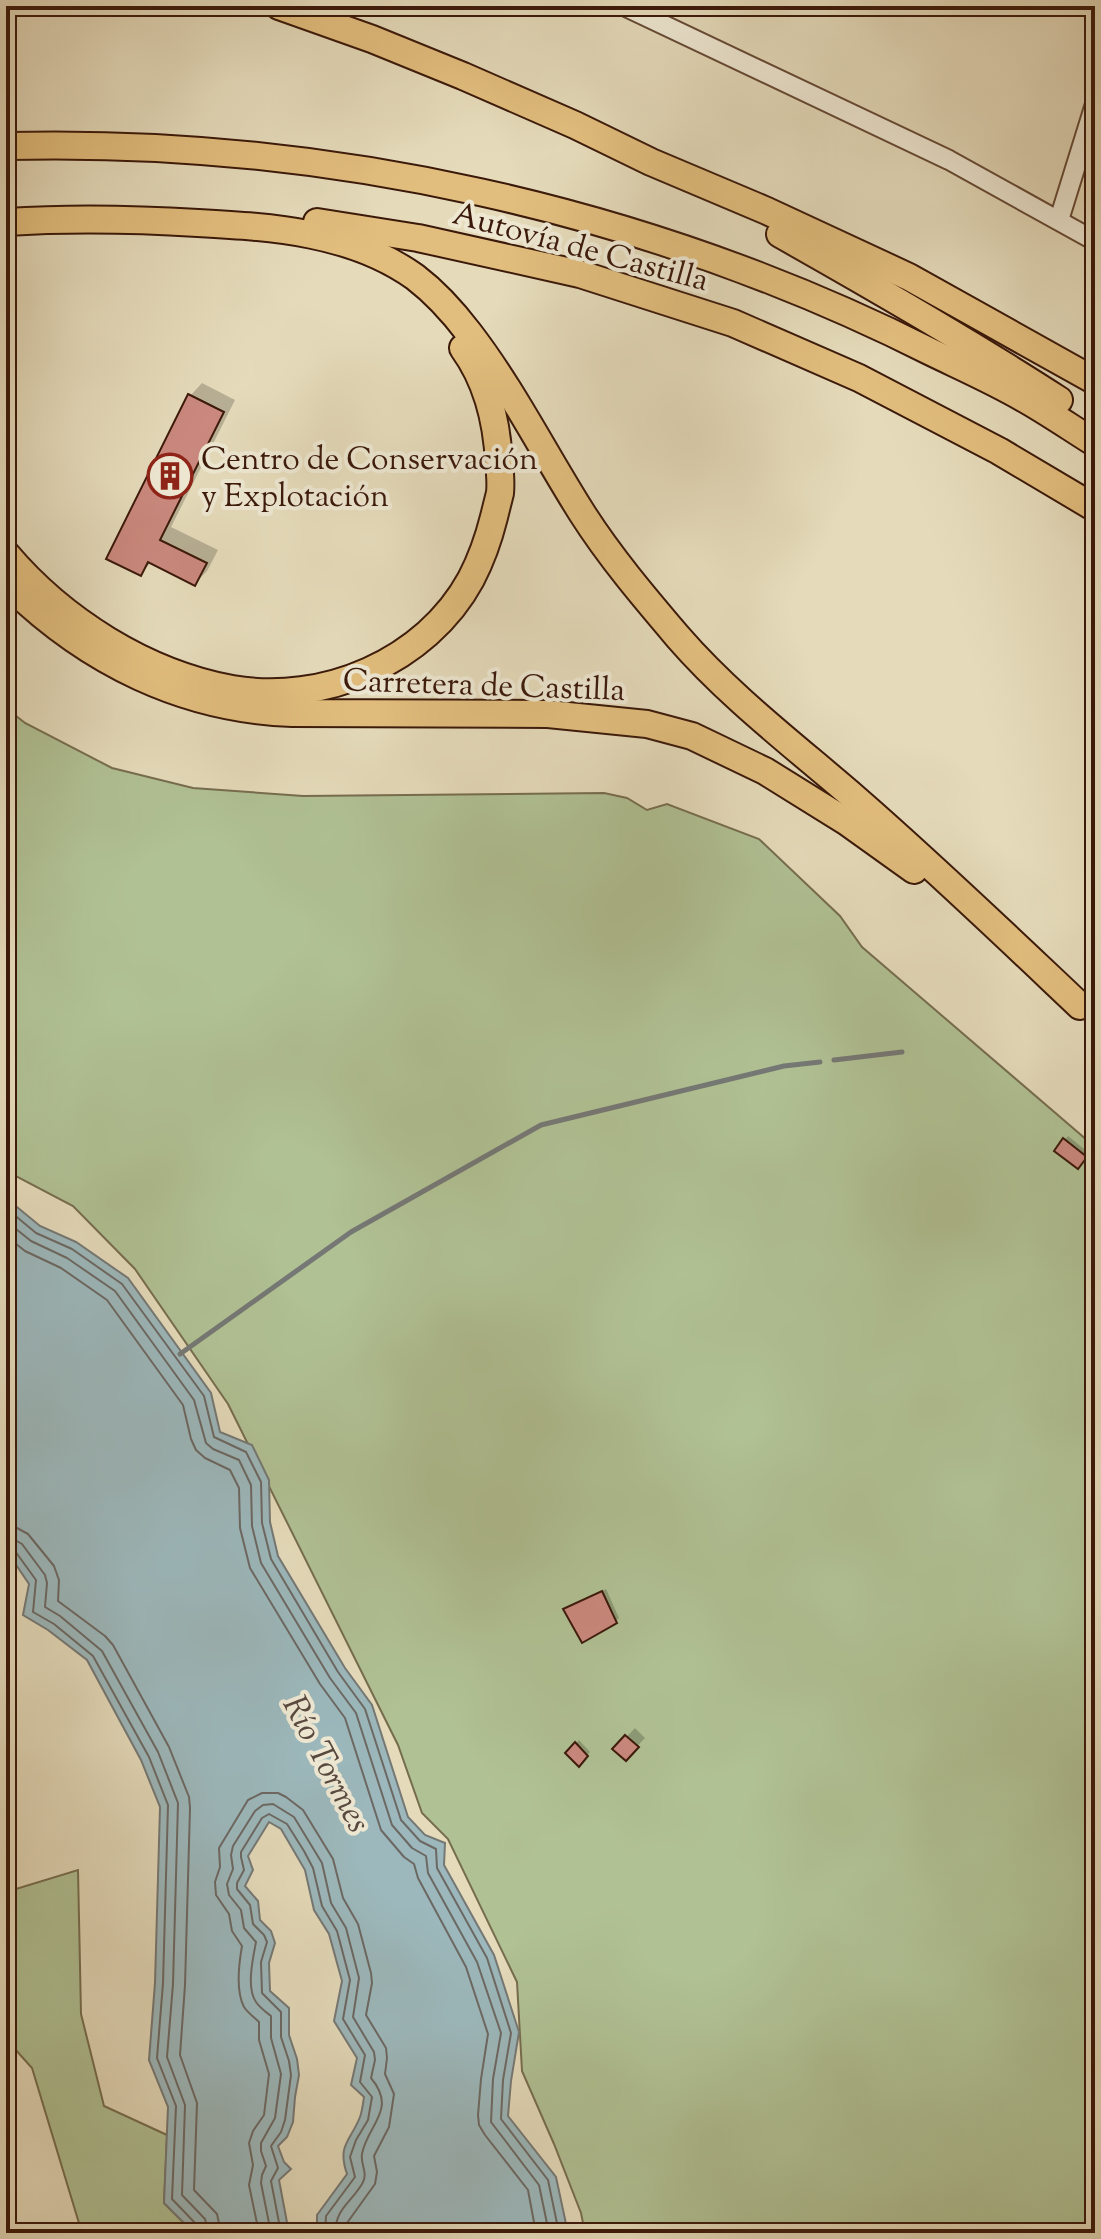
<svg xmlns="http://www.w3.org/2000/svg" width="1101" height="2239" viewBox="0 0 1101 2239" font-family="'Sorts Mill Goudy',serif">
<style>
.green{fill:#b0c194;stroke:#766d4f;stroke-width:2}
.water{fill:#9cb8bc;stroke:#757875;stroke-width:2}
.shadow{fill:#0003}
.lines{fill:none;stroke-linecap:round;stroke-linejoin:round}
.shore{stroke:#6c6863;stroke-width:2}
.stream{stroke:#757875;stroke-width:5}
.building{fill:#cb897f;stroke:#3b190a;stroke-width:2}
.minor-casing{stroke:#664a36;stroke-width:22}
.highway-casing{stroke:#3b190a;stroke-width:30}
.minor{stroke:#eee8d3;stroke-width:18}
.highway{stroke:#e2be7e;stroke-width:26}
.labels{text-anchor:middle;stroke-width:8;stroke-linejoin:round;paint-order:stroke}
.street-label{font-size:32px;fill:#3b190a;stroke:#eee8d3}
.poi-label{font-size:32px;fill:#3b190a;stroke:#eee8d3;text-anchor:start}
.water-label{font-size:34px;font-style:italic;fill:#58493f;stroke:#eee8d3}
</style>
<rect width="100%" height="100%" fill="#e5dbbb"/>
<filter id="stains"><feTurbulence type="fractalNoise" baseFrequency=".0025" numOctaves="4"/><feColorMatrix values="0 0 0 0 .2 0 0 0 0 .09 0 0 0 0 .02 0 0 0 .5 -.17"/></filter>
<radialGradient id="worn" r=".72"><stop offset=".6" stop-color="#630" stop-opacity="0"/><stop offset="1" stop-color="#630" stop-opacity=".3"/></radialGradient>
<g class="green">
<path d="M6 708 25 723 112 768 193 788 303 796 604 793 627 798 647 810 667 804 759 839 840 916 862 947 1095 1147V2233H585L581 2213 554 2144 522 2071 517 1982 448 1839 422 1813 398 1745 228 1404 135 1269 73 1206 6 1171Z"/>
<path d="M78 1870 81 2014 104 2106 167 2135 164 2203 194 2233H82L32 2068 6 2039V1892Z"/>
</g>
<path class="water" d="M6 1198 40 1226 76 1242 128 1278 211 1393 220 1432 252 1445 269 1480 270 1522 278 1556 345 1668 372 1705 408 1817 425 1835 445 1843 444 1865 494 1955 519 2032 511 2081 508 2116 556 2177 568 2233H317V2215L347 2174C337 2145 350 2142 360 2117 362 2112 363 2104 364 2097L351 2085 357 2058 334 2021 342 1981 329 1934 314 1910 305 1870 281 1829 269 1822 248 1856 253 1870 245 1886 258 1901 260 1920 271 1931 275 1943 269 1963 270 1991 289 2008V2035L297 2059 299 2075 295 2097 293 2122 287 2137 278 2146 284 2162 291 2169 279 2180 289 2233H194L164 2203 168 2107 149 2060 155 1983 160 1807 141 1760 87 1660 48 1630 23 1615 29 1584 6 1550Z"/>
<g class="shadow">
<path d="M202 383 235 400 171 527 218 550 207 571 195 583 152 562 140 573 190 396Z"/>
<path d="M1068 1136 1089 1153 1081 1163 1065 1140Z"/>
<path d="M606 1589 619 1618 616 1621 566 1609Z"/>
<path d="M635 1728 645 1738 626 1758 615 1749Z"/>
<path d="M579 1740 590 1752 579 1764 568 1753Z"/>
</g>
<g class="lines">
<g class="shore">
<path d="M6 1208 36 1233 72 1249 122 1284 204 1396 214 1437 246 1452 261 1482 262 1523 271 1559 338 1672 365 1709 401 1820 420 1841 436 1849 437 1868 487 1958 511 2033 503 2080 501 2119 548 2180 559 2233"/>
<path d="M6 1221 31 1241 67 1258 115 1291 194 1400 206 1443 213 1449 239 1460 251 1485 252 1526 261 1563 330 1678 356 1713 392 1825 412 1848 426 1856 428 1873 477 1962 501 2033 493 2079 491 2122 539 2185 549 2233"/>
<path d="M6 1236 25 1251 61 1268 107 1300 183 1405 191 1439 196 1450 205 1458 230 1470 239 1488 240 1528 250 1568 320 1684 345 1718 381 1830 404 1857 414 1864 418 1878 466 1967 488 2034 481 2079 478 2115 479 2125 485 2135 528 2190 536 2233"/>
<path d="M6 1527 17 1528 28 1534 54 1566 59 1580 58 1601 105 1636 113 1645 169 1747 189 1797 190 1808 185 1985 180 2055 197 2103 194 2190 217 2214 221 2233"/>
<path d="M6 1539 15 1540 22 1544 45 1575 47 1583 45 1607 60 1616 102 1651 158 1752 178 1803 173 1984 167 2057 185 2105 182 2195 205 2219 209 2233"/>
<path d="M6 1549 15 1551 36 1580 33 1612 54 1624 93 1656 149 1757 168 1805 163 1983 157 2058 176 2106 172 2199 197 2225 199 2233"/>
<path d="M259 2233 249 2185 253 2165 249 2143 253 2131 264 2115 269 2074 259 2040V2022C254 2017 248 2013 244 2007 235 1990 239 1963 242 1946L232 1931 229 1914 216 1895 215 1882 220 1867 219 1848 248 1800 262 1793H278L286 1797 303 1810 333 1859 343 1898 358 1924 371 1973 372 1983 366 2015 386 2048 387 2058 385 2074 394 2094 389 2127 374 2156 377 2172 375 2184 347 2223V2233"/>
<path d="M271 2233 261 2183 262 2175 266 2166 261 2151V2143L275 2118 281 2074 271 2038V2016C266 2012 260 2008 256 2002 246 1988 253 1958 256 1942L244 1928 241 1910 229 1895 227 1884 233 1869 231 1855 233 1846 255 1811 263 1805 273 1804 294 1817 322 1863 331 1903 346 1928 359 1978 353 2017 374 2052 375 2060 371 2078C398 2110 367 2125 362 2154 360 2165 369 2173 362 2184 350 2204 336 2208 335 2233"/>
<path d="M281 2233 271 2181 278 2168 271 2146 281 2132 285 2120 291 2075 289 2061 281 2037V2012L262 1993 261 1962 267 1942 264 1935 253 1924 250 1905 237 1889V1883L244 1870 241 1857V1852L262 1818 269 1814 287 1824 304 1851 313 1868 322 1906 337 1931 350 1980 343 2019 365 2055 360 2082 372 2097 368 2120 356 2140 350 2157 355 2177 326 2216 325 2233"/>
</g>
<g class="stream">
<path d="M834 1060 902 1052"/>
<path d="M180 1354 351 1232 541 1125 784 1066 820 1062"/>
</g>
</g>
<g class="building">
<path d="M188 394 224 412 160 540 207 563 195 586 148 562 141 576 106 559Z"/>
<path d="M1063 1138 1087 1157 1078 1169 1054 1151Z"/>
<path d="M602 1591 617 1623 582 1643 563 1609Z"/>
<path d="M625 1735 639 1747 626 1761 612 1749Z"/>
<path d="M575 1742 588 1756 579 1767 565 1753Z"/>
</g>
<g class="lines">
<g class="minor-casing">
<g id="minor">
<path d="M624 6 949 160 1095 241"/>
<path d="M1059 220 1095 104"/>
</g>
</g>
<g class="highway-casing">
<g id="highway">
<path d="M279 6 372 39 463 76 575 125 651 162 767 211 909 277 1095 381"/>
<path d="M6 146C324 138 647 209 931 352 962 367 994 381 1023 398 1048 412 1071 428 1095 443"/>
<path d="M6 222C70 218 133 219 198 223 272 227 352 232 415 277 436 293 453 312 469 333 512 389 544 453 582 513 610 557 644 597 678 637 730 697 796 747 856 799 933 866 1006 936 1080 1006"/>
<path d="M317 222 418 238 580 274 733 323 859 378 999 451 1095 508"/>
<path d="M780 234C874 287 968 341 1059 400"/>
<path d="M6 554C62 620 145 673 232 689 323 705 426 662 471 579 481 560 489 537 494 517 496 509 498 501 500 493 501 483 500 472 499 463 497 422 487 381 463 348"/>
<path d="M11 587C88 662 183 709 292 713L548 714 647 724 692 736 765 771 847 822 914 870"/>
</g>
</g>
<use href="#minor" class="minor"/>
<use href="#highway" class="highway"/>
</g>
<defs>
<g id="building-ring" transform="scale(2.3)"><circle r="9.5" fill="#eee8d3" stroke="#8f2418" stroke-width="1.5"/><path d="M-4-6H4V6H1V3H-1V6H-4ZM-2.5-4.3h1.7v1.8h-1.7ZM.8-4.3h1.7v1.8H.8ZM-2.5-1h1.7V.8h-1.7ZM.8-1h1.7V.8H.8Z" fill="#8f2418"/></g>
</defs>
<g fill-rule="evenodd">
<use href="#building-ring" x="170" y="476"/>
</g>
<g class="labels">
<g class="street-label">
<text transform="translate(581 246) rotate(15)" y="11">Autovía de Castilla</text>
<text transform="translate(484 684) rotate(2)" y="11">Carretera de Castilla</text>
</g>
<g class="poi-label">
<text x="201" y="469">Centro de Conservación<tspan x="201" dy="37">y Explotación</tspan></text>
</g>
<g class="water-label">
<text transform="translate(328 1763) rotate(62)" y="12">Río Tormes</text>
</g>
</g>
<rect width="1101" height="2239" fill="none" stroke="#e5dbbb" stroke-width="32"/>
<rect x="8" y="8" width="1085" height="2223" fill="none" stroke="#3b190a" stroke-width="4"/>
<rect x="16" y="16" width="1069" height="2207" fill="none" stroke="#3b190a" stroke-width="2"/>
<rect width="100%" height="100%" filter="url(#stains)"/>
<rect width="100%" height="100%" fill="url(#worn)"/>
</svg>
